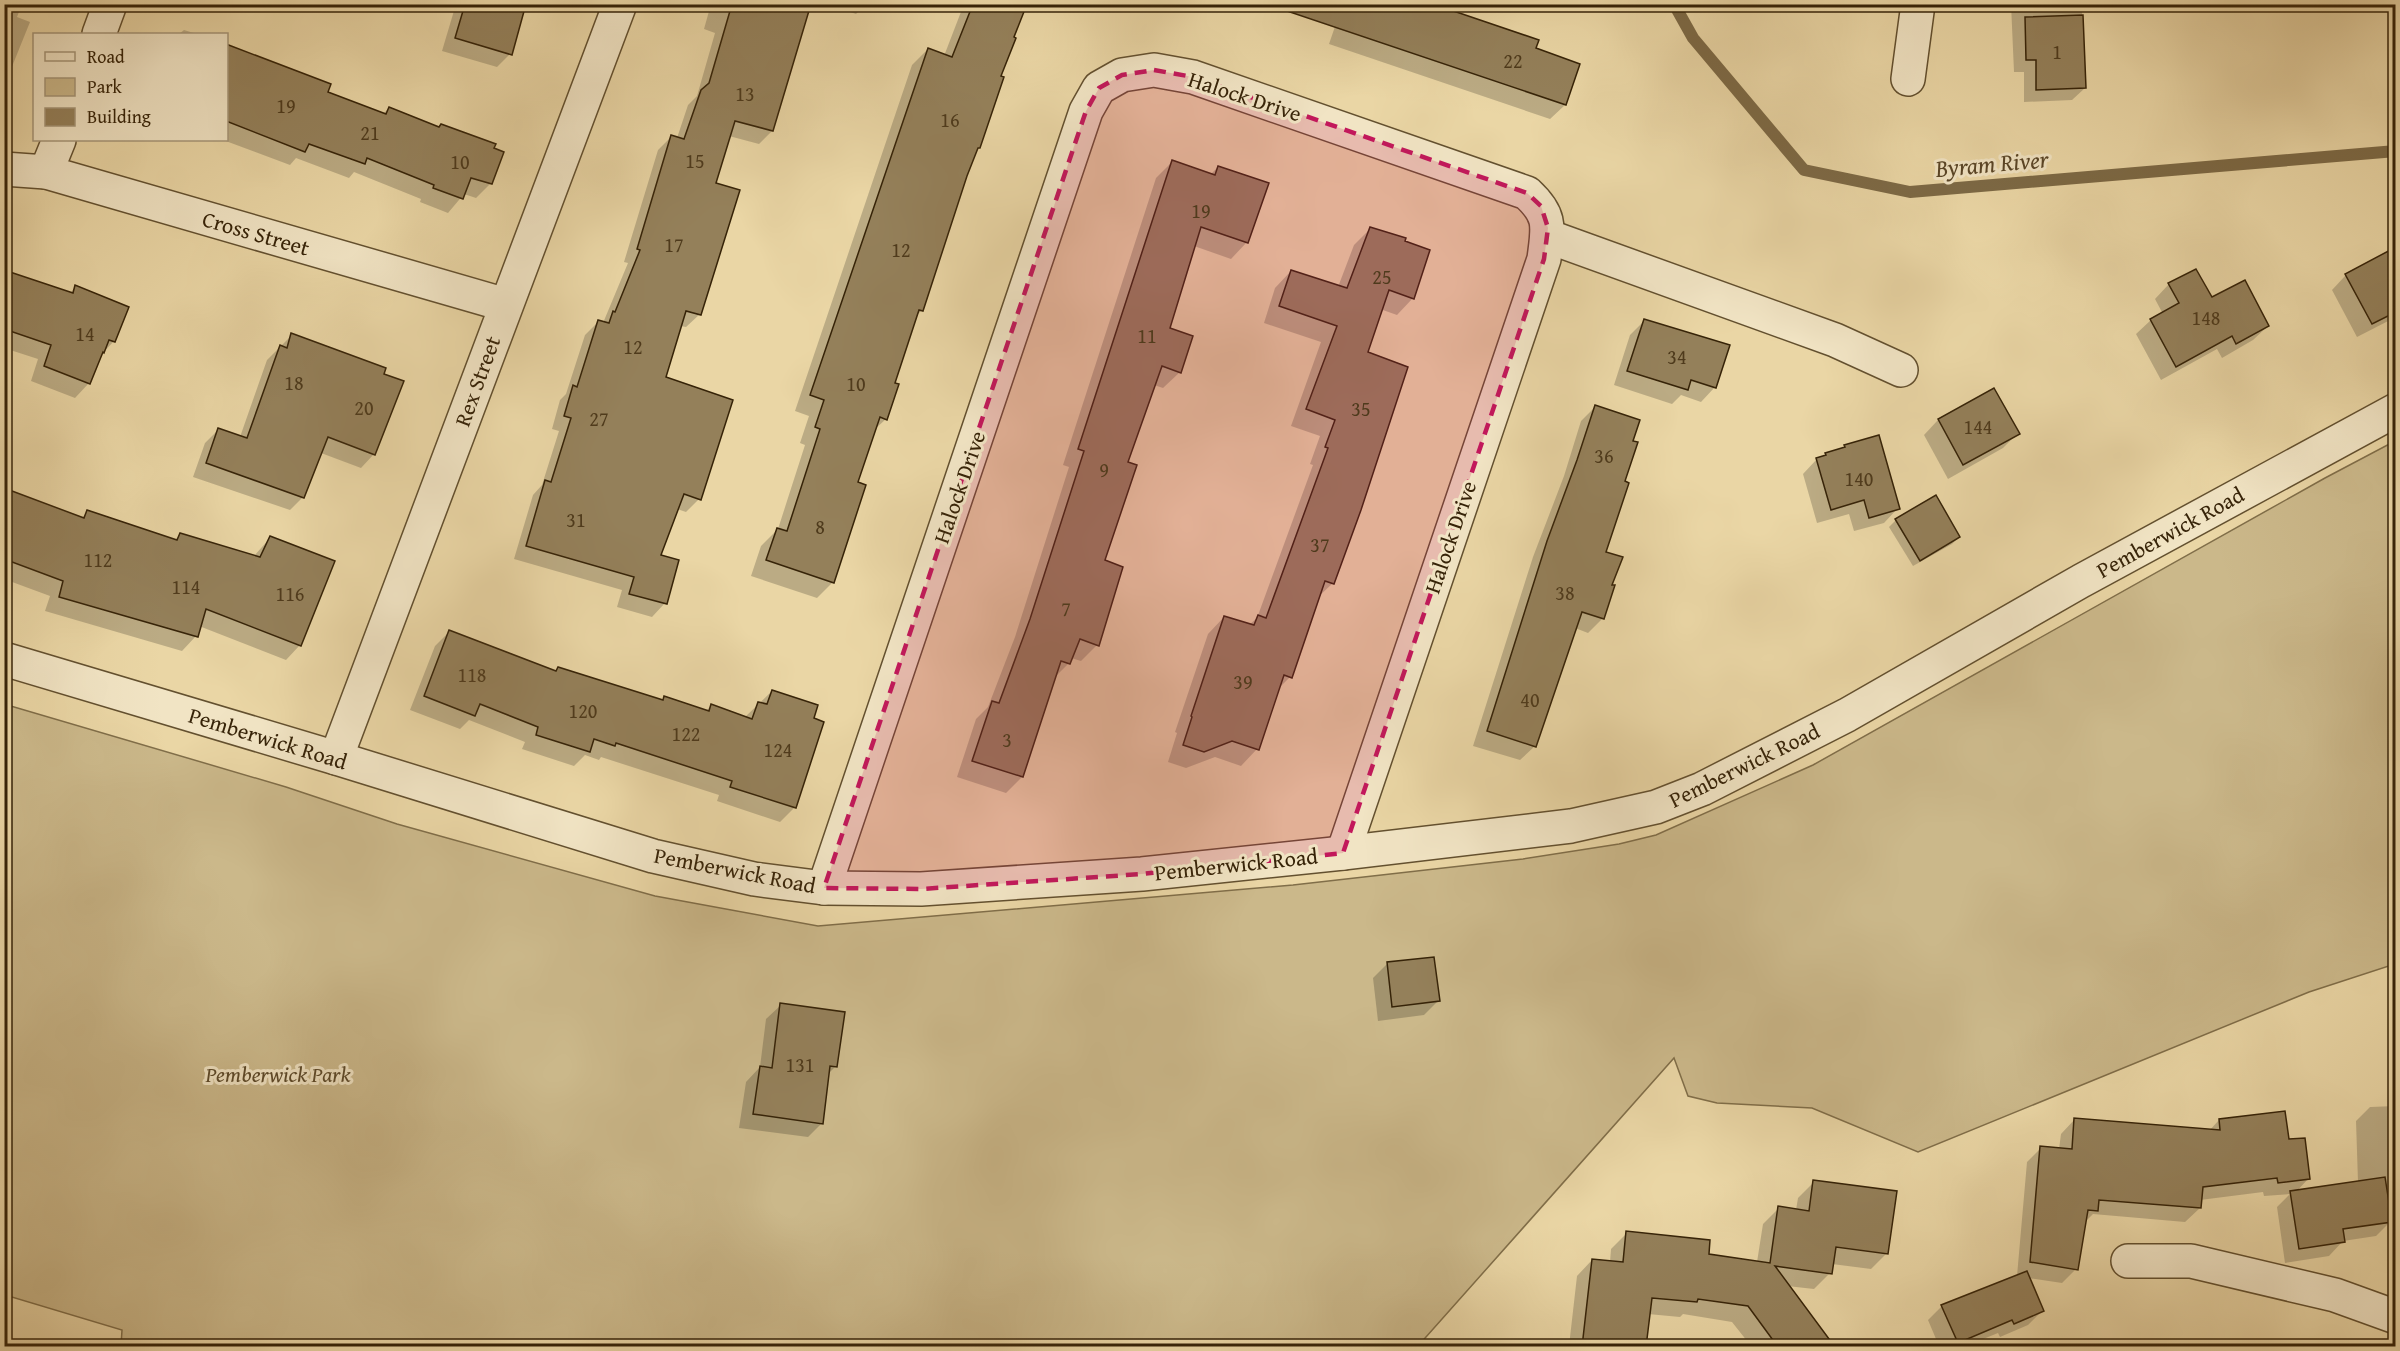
<svg xmlns="http://www.w3.org/2000/svg" width="2400" height="1351" viewBox="0 0 2400 1351" font-family="'Gentium Book Plus',serif">
<style>
.green{fill:#cbb88a;stroke:#806e49;stroke-width:1.5}
.shadow{fill:#0003}
.lines{fill:none;stroke-linecap:round;stroke-linejoin:round}
.stream{stroke:#7d6a46;stroke-width:12}
.building{fill:#94805a;stroke:#362308;stroke-width:1.5}
.minor-casing{stroke:#63502f;stroke-width:36}
.minor{stroke:#f1e4c4;stroke-width:33}
.marked{fill:#c2185b;fill-opacity:0.2;stroke:#c2185b;stroke-width:4.5;stroke-dasharray:12 8;stroke-linejoin:round}
.labels{text-anchor:middle;stroke-width:6;stroke-linejoin:round;paint-order:stroke}
.number-label{font-size:20px;fill:#4e3a1c}
.street-label{font-size:22px;fill:#362308;stroke:#f1e4c4}
.park-label{font-size:22px;font-style:italic;fill:#5b4828;stroke:#f1e4c4}
.water-label{font-size:24px;font-style:italic;fill:#5a4627;stroke:#f1e4c4}
</style>
<rect width="100%" height="100%" fill="#ead6a5"/>
<filter id="stains"><feTurbulence type="fractalNoise" baseFrequency=".00333" numOctaves="4"/><feColorMatrix values="0 0 0 0 .2 0 0 0 0 .09 0 0 0 0 .02 0 0 0 .5 -.17"/></filter>
<radialGradient id="worn" r=".72"><stop offset=".6" stop-color="#630" stop-opacity="0"/><stop offset="1" stop-color="#630" stop-opacity=".3"/></radialGradient>
<path class="green" d="M2395 441V964L2309 992 1918 1152 1812 1108 1717 1103 1688 1096 1674 1058 1418 1346H121L122 1330 5 1295 4 704 286 787 397 824 655 896 818 926 1293 885 1523 859 1619 844 1656 835 1813 765 2325 478Z"/>
<g class="shadow">
<path d="M4 4H22L17 17 30 22 9 74 4 78Z"/>
<path d="M456 4H525L510 54 497 67 442 51Z"/>
<path d="M711 4H810L772 131 759 144 729 136 714 184 700 314 686 327 680 326 664 378 699 499 686 512 677 509 659 556 665 603 652 617 617 607 622 590 514 559 533 495 542 485 559 431 552 429 560 400 566 394 585 335 599 321 603 323 628 263 624 262 658 150 671 137 677 138 688 105 697 96 715 33 704 29Z"/>
<path d="M828 4H866L856 14Z"/>
<path d="M964 4H1025L999 77 979 148 975 152 922 310 915 317 893 384 886 419 874 430 856 483 833 582 817 598 751 576 761 546 778 529 805 445 800 443 809 416 795 411 912 65 928 49 944 56Z"/>
<path d="M1347 4H1441L1439 8 1534 49 1579 65 1565 105 1550 119 1329 44 1340 12Z"/>
<path d="M2011 4H2108L2095 12H2082L2085 88 2072 100 2024 102V72H2014Z"/>
<path d="M2231 4H2396V8L2322 7 2237 11V6L2231 7Z"/>
<path d="M184 30 197 34H179Z"/>
<path d="M226 46 326 93 383 114 389 108 491 183 476 198 464 194 448 213 420 202 421 199 354 172 349 178 296 158 290 165 223 140H226Z"/>
<path d="M1172 162 1210 175 1218 167 1247 242 1231 259 1194 246 1168 329 1180 372 1163 388 1154 385 1126 463 1103 561 1097 645 1081 661 1071 658 1069 663 1054 678 1022 777 1006 793 957 777 976 719 988 707 1015 637 1069 467 1063 465 1156 178Z"/>
<path d="M1371 228 1413 298 1397 315 1380 309 1366 353 1388 428 1332 584 1317 598 1290 677 1277 690 1257 749 1241 766 1215 757 1186 768 1168 762 1177 733 1175 732 1208 634 1224 617 1249 625 1257 618 1313 465 1310 464 1320 436 1291 426 1321 342 1264 323 1275 288 1291 271 1338 287 1354 245Z"/>
<path d="M2396 249V317L2357 337 2332 290 2346 275Z"/>
<path d="M4 271 70 293 76 287 114 341 100 356 89 383 75 398 31 381 38 359 4 348Z"/>
<path d="M2169 284 2211 299 2268 326 2253 340 2222 358 2217 349 2161 380 2136 334 2151 320 2163 314 2155 299Z"/>
<path d="M1644 321 1715 387 1701 402 1681 395 1672 404 1614 385 1630 335Z"/>
<path d="M292 335 374 454 361 468 321 453 303 497 290 510 193 477 205 443 219 429 240 437 267 360Z"/>
<path d="M1994 390 2018 433 2003 448 1948 479 1924 435 1938 420Z"/>
<path d="M1596 406 1631 441 1605 552 1610 585 1603 618 1588 633 1575 628 1535 746 1520 760 1473 746 1533 557 1564 476 1581 421Z"/>
<path d="M1845 446 1898 508 1884 523 1854 531 1849 514 1817 523 1803 474 1817 459 1841 450Z"/>
<path d="M4 490 81 519 87 512 174 541 180 535 254 556 270 538 300 645 286 660 199 626 196 636 182 651 45 611 50 596 4 579Z"/>
<path d="M1896 520 1959 537 1952 544 1913 566 1889 527Z"/>
<path d="M450 631 555 672 558 669 661 701 665 698 706 711 711 706 744 718 772 691 795 807 780 822 717 801 719 795 601 757 599 760 585 755 574 766 522 749 525 742 469 720 460 729 410 710 435 646Z"/>
<path d="M1387 964 1438 1001 1424 1015 1378 1021 1373 978Z"/>
<path d="M781 1005 836 1066 828 1074 822 1123 808 1137 739 1128 746 1082 760 1067 766 1019Z"/>
<path d="M2396 1106V1211H2389L2390 1222 2376 1236 2343 1241 2329 1256 2285 1263 2277 1207 2290 1194 2264 1196 2263 1192 2200 1200V1208L2185 1222 2093 1214 2084 1223 2076 1269 2062 1283 2028 1278 2042 1311 2028 1325 2000 1337 1998 1333 1966 1346H1939L1928 1320 1942 1306 2017 1276 2027 1162 2041 1148 2059 1149 2061 1134 2075 1119 2209 1131 2219 1120 2288 1141 2308 1179 2296 1192 2358 1182 2356 1121 2370 1107Z"/>
<path d="M1814 1182 1887 1253 1871 1269 1832 1264 1830 1273 1814 1289 1787 1286 1815 1346H1751L1732 1322 1683 1314 1680 1317 1648 1314 1645 1346H1569L1577 1276 1592 1260 1610 1262 1611 1249 1627 1233 1707 1255 1757 1262 1763 1224 1779 1208 1796 1210 1798 1198Z"/>
</g>
<g class="lines">
<path class="stream" d="M1674 4 1693 38 1804 170 1910 192 2396 151"/>
</g>
<g class="building">
<path d="M465 4H526L512 55 455 38Z"/>
<path d="M732 4H811L773 131 735 121 716 183 740 190 701 315 686 311 666 377 733 400 701 500 684 494 661 555 679 560 667 604 629 594 634 577 526 546 545 480 551 482 571 418 564 416 573 385 577 387 598 320 609 323 613 311 615 312 640 250 637 249 671 135 684 139 701 90 709 83Z"/>
<path d="M973 4H1027L1014 37 1016 38 1001 76 1004 77 980 148H978L967 176 923 311 919 310 895 383 899 384 887 420 880 417 858 482 866 485 834 583 766 560 777 528 787 531 820 429 815 427 824 400 810 395 928 48 952 57Z"/>
<path d="M1285 4H1433L1539 40 1536 48 1580 64 1566 105 1284 10Z"/>
<path d="M2083 15 2086 88 2036 90V60H2026L2025 17Z"/>
<path d="M226 44 331 84 328 92 386 114 389 107 439 127 441 124 496 144 494 148 504 152 492 184 471 178 463 199 433 188 434 185 367 158 365 164 309 144 305 152 226 121Z"/>
<path d="M1172 160 1215 175 1218 166 1269 183 1248 243 1201 227 1170 328 1193 336 1181 373 1162 366 1128 462 1137 465 1105 560 1123 567 1099 646 1080 639 1070 664 1061 661 1023 777 972 761 992 701 999 703 1030 619 1084 451 1078 449Z"/>
<path d="M1370 227 1406 238 1405 241 1430 250 1414 299 1389 290 1368 352 1408 367 1361 510 1334 584 1325 581 1292 678 1284 675 1259 750 1232 741 1204 752 1183 745 1192 717 1191 716 1224 616 1254 625 1258 615 1266 618 1328 448 1325 447 1335 420 1306 409 1337 326 1279 306 1291 270 1347 288Z"/>
<path d="M2396 247V312L2372 324 2345 274Z"/>
<path d="M2196 269 2212 297 2245 280 2269 326 2236 344 2232 336 2176 367 2150 319 2179 303 2168 283Z"/>
<path d="M4 270 73 293 75 285 129 307 115 342 109 340 104 353 103 352 90 384 44 366 51 345 4 329Z"/>
<path d="M1644 319 1730 345 1716 388 1691 380 1688 390 1627 371Z"/>
<path d="M291 333 386 368 384 374 404 381 375 455 328 437 304 498 206 463 218 428 247 438 280 345 287 348Z"/>
<path d="M1994 388 2020 434 1963 465 1938 419Z"/>
<path d="M1595 405 1640 420 1633 441 1638 442 1625 481 1629 483 1606 552 1623 557 1612 585H1615L1604 619 1582 612 1536 747 1487 731 1547 541 1577 460Z"/>
<path d="M1879 435 1900 509 1869 518 1864 500 1831 510 1816 458 1826 455 1825 453 1845 447 1844 445Z"/>
<path d="M4 488 84 518 87 510 177 540 180 533 260 557 270 536 335 561 301 646 206 609 198 637 59 597 63 581 4 559Z"/>
<path d="M1936 495 1960 537 1920 561 1895 519Z"/>
<path d="M449 630 556 671 558 667 663 700 664 696 709 711 711 704 752 719 758 702 767 704 772 690 818 705 814 718 824 722 796 808 730 787 732 781 616 743 615 746 594 739 590 752 536 735 538 727 480 704 475 716 424 696Z"/>
<path d="M1434 957 1440 1001 1392 1007 1387 962Z"/>
<path d="M780 1003 845 1012 837 1067 830 1066 823 1124 753 1114 760 1066 772 1068Z"/>
<path d="M2285 1111 2289 1139 2305 1138 2310 1179 2278 1183 2277 1178 2203 1187 2201 1208 2099 1200 2098 1211 2088 1210 2078 1270 2030 1262 2040 1146 2072 1149 2074 1118 2220 1130 2219 1119Z"/>
<path d="M2385 1177 2392 1222 2343 1229 2345 1242 2299 1249 2290 1191Z"/>
<path d="M1813 1180 1897 1191 1888 1254 1836 1247 1832 1274 1775 1266 1835 1347H1778L1748 1306 1698 1299 1697 1302 1652 1298 1646 1347H1582L1592 1259 1623 1262 1626 1231 1710 1240 1709 1254 1770 1263 1778 1206 1809 1211Z"/>
<path d="M2027 1271 2044 1311 2014 1324 2012 1320 1958 1343 1941 1305Z"/>
</g>
<g class="lines">
<g class="minor-casing">
<g id="minor">
<path d="M99 34 110 4"/>
<path d="M1908 79 1918 4"/>
<path d="M4 169 46 172 506 305"/>
<path d="M46 172 59 140"/>
<path d="M1547 236 1835 340 1901 370"/>
<path d="M4 659 336 758 653 856 754 879 824 888 921 889 1142 874 1343 853 1571 826 1656 807 1702 789 1847 715 2081 581 2396 410"/>
<path d="M336 758 620 4"/>
<path d="M824 888 1086 111 1099 88 1122 75 1154 70 1193 77 1527 193C1552 216 1548 227 1544 259L1343 853"/>
<path d="M2128 1261H2191L2335 1295 2396 1317"/>
</g>
</g>
<use href="#minor" class="minor"/>
</g>
<path class="marked" d="M1154 70 1193 77 1527 193 1541 206 1548 228 1544 259 1343 853 1142 874 921 889 824 888 1086 111 1099 88 1122 75Z"/>
<g class="labels">
<g class="number-label">
<text x="2057" y="59">1</text>
<text x="1513" y="68">22</text>
<text x="745" y="101">13</text>
<text x="286" y="113">19</text>
<text x="950" y="127">16</text>
<text x="370" y="140">21</text>
<text x="695" y="168">15</text>
<text x="460" y="169">10</text>
<text x="1201" y="218">19</text>
<text x="674" y="252">17</text>
<text x="901" y="257">12</text>
<text x="1382" y="284">25</text>
<text x="2206" y="325">148</text>
<text x="85" y="341">14</text>
<text x="1147" y="343">11</text>
<text x="633" y="354">12</text>
<text x="1677" y="364">34</text>
<text x="294" y="390">18</text>
<text x="856" y="391">10</text>
<text x="364" y="415">20</text>
<text x="1361" y="416">35</text>
<text x="599" y="426">27</text>
<text x="1978" y="434">144</text>
<text x="1604" y="463">36</text>
<text x="1104" y="477">9</text>
<text x="1859" y="486">140</text>
<text x="576" y="527">31</text>
<text x="820" y="534">8</text>
<text x="1320" y="552">37</text>
<text x="98" y="567">112</text>
<text x="186" y="594">114</text>
<text x="1565" y="600">38</text>
<text x="290" y="601">116</text>
<text x="1066" y="616">7</text>
<text x="472" y="682">118</text>
<text x="1243" y="689">39</text>
<text x="1530" y="707">40</text>
<text x="583" y="718">120</text>
<text x="686" y="741">122</text>
<text x="1007" y="747">3</text>
<text x="778" y="757">124</text>
<text x="800" y="1072">131</text>
</g>
<g class="street-label">
<text transform="translate(1245 96) rotate(18)" y="8">Halock Drive</text>
<text transform="translate(256 233) rotate(16)" y="8">Cross Street</text>
<text transform="translate(477 381) rotate(-70)" y="8">Rex Street</text>
<text transform="translate(959 487) rotate(-71)" y="8">Halock Drive</text>
<text transform="translate(2170 532) rotate(-29)" y="8">Pemberwick Road</text>
<text transform="translate(1450 537) rotate(-71)" y="8">Halock Drive</text>
<text transform="translate(268 738) rotate(17)" y="8">Pemberwick Road</text>
<text transform="translate(1744 765) rotate(-26)" y="8">Pemberwick Road</text>
<text transform="translate(1236 864) rotate(-6)" y="8">Pemberwick Road</text>
<text transform="translate(735 870) rotate(11)" y="8">Pemberwick Road</text>
</g>
<g class="park-label">
<text x="278" y="1082">Pemberwick Park</text>
</g>
<g class="water-label">
<text transform="translate(1992 164) rotate(-5)" y="8">Byram River</text>
</g>
</g>
<rect width="2400" height="1351" fill="none" stroke="#ead6a5" stroke-width="24"/>
<rect x="6" y="6" width="2388" height="1339" fill="none" stroke="#362308" stroke-width="3"/>
<rect x="12" y="12" width="2376" height="1327" fill="none" stroke="#362308" stroke-width="1.5"/>
<rect x="33" y="33" width="195" height="108" fill="#f1e4c4" stroke="#a69779" stroke-width="1.5"/>
<rect x="45" y="52" width="30" height="9" fill="#f1e4c4" stroke="#a69779" stroke-width="1.5"/>
<text x="87" y="63" font-size="18" fill="#362308">Road</text>
<rect x="45" y="78" width="30" height="18" fill="#cbb88a" stroke="#a69779" stroke-width="1.5"/>
<text x="87" y="93" font-size="18" fill="#362308">Park</text>
<rect x="45" y="108" width="30" height="18" fill="#94805a" stroke="#a69779" stroke-width="1.5"/>
<text x="87" y="123" font-size="18" fill="#362308">Building</text>
<rect width="100%" height="100%" filter="url(#stains)"/>
<rect width="100%" height="100%" fill="url(#worn)"/>
</svg>
